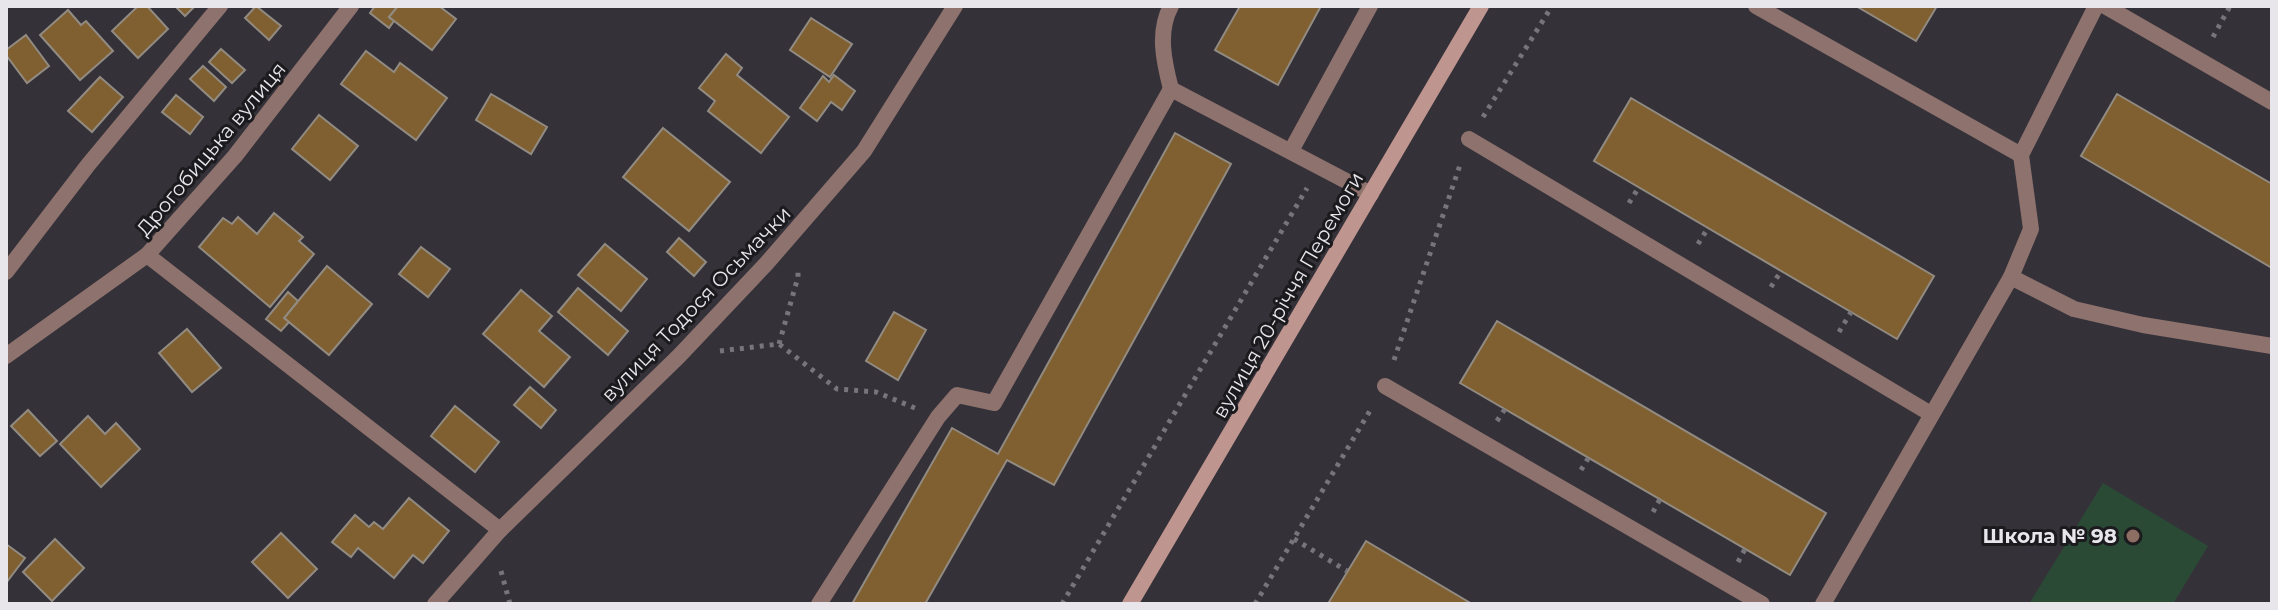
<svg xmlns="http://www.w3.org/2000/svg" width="2278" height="610" viewBox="0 0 2278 610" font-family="Montserrat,sans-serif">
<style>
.green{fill:#2a4a36}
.building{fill:#805f30;stroke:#918b82;stroke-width:2}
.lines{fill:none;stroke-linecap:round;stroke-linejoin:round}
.path{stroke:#77747a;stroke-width:5;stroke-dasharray:4 6;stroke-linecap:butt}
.lane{stroke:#8d726e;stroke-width:16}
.street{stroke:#8d726e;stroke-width:16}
.secondary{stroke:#bf958f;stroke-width:16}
.education-dot{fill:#8d6e63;stroke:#1b1a1d;stroke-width:3}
.labels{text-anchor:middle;stroke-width:6;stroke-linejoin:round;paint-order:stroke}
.street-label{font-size:20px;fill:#e8e6eb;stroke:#1b1a1d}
.poi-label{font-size:20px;font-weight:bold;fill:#e8e6eb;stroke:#1b1a1d;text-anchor:end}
</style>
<rect width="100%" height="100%" fill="#353139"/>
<path class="green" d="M2103 483 2208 546 2173 604H2029Z"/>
<g class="building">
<path d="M138 6H147L168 29 138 58 112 31Z"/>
<path d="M175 6H195L185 16Z"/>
<path d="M256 6 281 26 269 40 245 18Z"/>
<path d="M375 6H398L389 17 394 21 389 28 370 13Z"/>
<path d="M398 6H439L456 19 432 50 389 17Z"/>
<path d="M1240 6H1321L1278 85 1215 50Z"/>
<path d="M1856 6H1937L1916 41Z"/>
<path d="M68 10 81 25 86 21 113 51 80 80 40 35Z"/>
<path d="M811 18 852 44 830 77 790 50Z"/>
<path d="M26 35 49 66 27 83 6 55V50Z"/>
<path d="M221 49 245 70 232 83 209 62Z"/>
<path d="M366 51 394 72 400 63 447 98 416 140 341 84Z"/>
<path d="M726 54 742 68 737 75 789 117 761 153 708 111 715 101 699 88Z"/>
<path d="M203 66 226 87 214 101 190 79Z"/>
<path d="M834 75 855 91 842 110 831 102 817 121 800 108 823 76 829 82Z"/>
<path d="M100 77 123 97 92 132 68 111Z"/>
<path d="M491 94 547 127 531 154 476 120Z"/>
<path d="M2117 94 2272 184V268L2081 156Z"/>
<path d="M176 95 203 117 190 134 162 112Z"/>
<path d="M1631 98 1934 276 1897 339 1594 161Z"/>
<path d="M319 115 358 146 330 180 292 149Z"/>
<path d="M663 128 730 182 689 231 623 177Z"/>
<path d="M1175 133 1231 164 1054 485 1007 460 925 604H852L952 428 998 454Z"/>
<path d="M274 213 303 237 299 241 314 254 270 307 199 247 223 218 232 224 238 217 257 234Z"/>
<path d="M679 238 706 262 694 276 667 252Z"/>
<path d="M605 244 647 279 621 311 578 275Z"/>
<path d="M421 247 450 269 428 297 399 274Z"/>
<path d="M327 266 372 304 329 355 284 318Z"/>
<path d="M578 288 628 331 608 355 558 312Z"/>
<path d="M521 290 552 316 539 331 570 357 544 387 483 334Z"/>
<path d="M288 292 298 301 284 318 289 322 281 331 266 319Z"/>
<path d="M894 312 926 330 898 380 866 361Z"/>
<path d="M1497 321 1826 513 1790 575 1460 383Z"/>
<path d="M187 329 221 368 192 392 159 353Z"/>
<path d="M530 387 556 410 541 428 514 405Z"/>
<path d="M455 406 499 442 475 472 431 436Z"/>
<path d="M28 410 57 441 40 456 11 426Z"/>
<path d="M88 416 105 434 116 423 140 449 101 487 60 444Z"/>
<path d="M409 498 449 531 423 563 413 555 394 578 358 548 351 557 332 542 355 515 369 527 374 522 383 529Z"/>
<path d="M281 533 317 569 288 598 252 562Z"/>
<path d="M55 539 84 568 52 601 23 572Z"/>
<path d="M1366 541 1472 604H1333L1329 602Z"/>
<path d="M6 544 25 558 6 583Z"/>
</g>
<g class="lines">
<g class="path">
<path d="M2213 37 2230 6"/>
<path d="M1483 117 1552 6"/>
<path d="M1629 203 1639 187"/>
<path d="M1698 244 1708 228"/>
<path d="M1771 287 1781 271"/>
<path d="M1839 332 1851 312"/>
<path d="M779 344 798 277V268"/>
<path d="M720 351 779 344 837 389 876 392 915 408"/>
<path d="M1394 360 1460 165"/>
<path d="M1497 421 1505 409"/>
<path d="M1581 470 1589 457"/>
<path d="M1653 512 1660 499"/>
<path d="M1294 539 1347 571"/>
<path d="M1738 562 1745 549"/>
<path d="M501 571 510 604"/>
<path d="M1062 604 1307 188"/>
<path d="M1255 604 1371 409"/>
</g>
<g class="lane">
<path d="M1171 6C1157 32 1164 62 1171 89"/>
<path d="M1756 6 2021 155"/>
<path d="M2105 6 2272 102"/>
<path d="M1469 139 1931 414"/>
<path d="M1292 149 1370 6"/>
<path d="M2011 277 2074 309 2143 325 2272 346"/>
<path d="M1385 386 1762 604"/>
<path d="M819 604 938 417 957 395 994 403 1171 89 1371 194"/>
<path d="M1823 604 2011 277 2031 229 2021 155 2096 6"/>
</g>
<g class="street">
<path d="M147 255 500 530"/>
<path d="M6 272 88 165 220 6"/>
<path d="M6 356 147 255 235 156 351 6"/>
<path d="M435 604 500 530 679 356 766 264 864 151 955 6"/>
</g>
<path class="secondary" d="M1130 604 1481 6"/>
</g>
<circle class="education-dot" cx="2133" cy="536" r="8"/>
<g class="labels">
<g class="street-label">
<text transform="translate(211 149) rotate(-50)" y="7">Дрогобицька вулиця</text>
<text transform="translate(1288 295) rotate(-60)" y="7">вулиця 20-річчя Перемоги</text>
<text transform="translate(696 304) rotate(-46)" y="7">вулиця Тодося Осьмачки</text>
</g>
<g class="poi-label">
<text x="2117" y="543">Школа № 98</text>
</g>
</g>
<rect width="2278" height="610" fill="none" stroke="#e8e6eb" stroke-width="16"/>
</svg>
